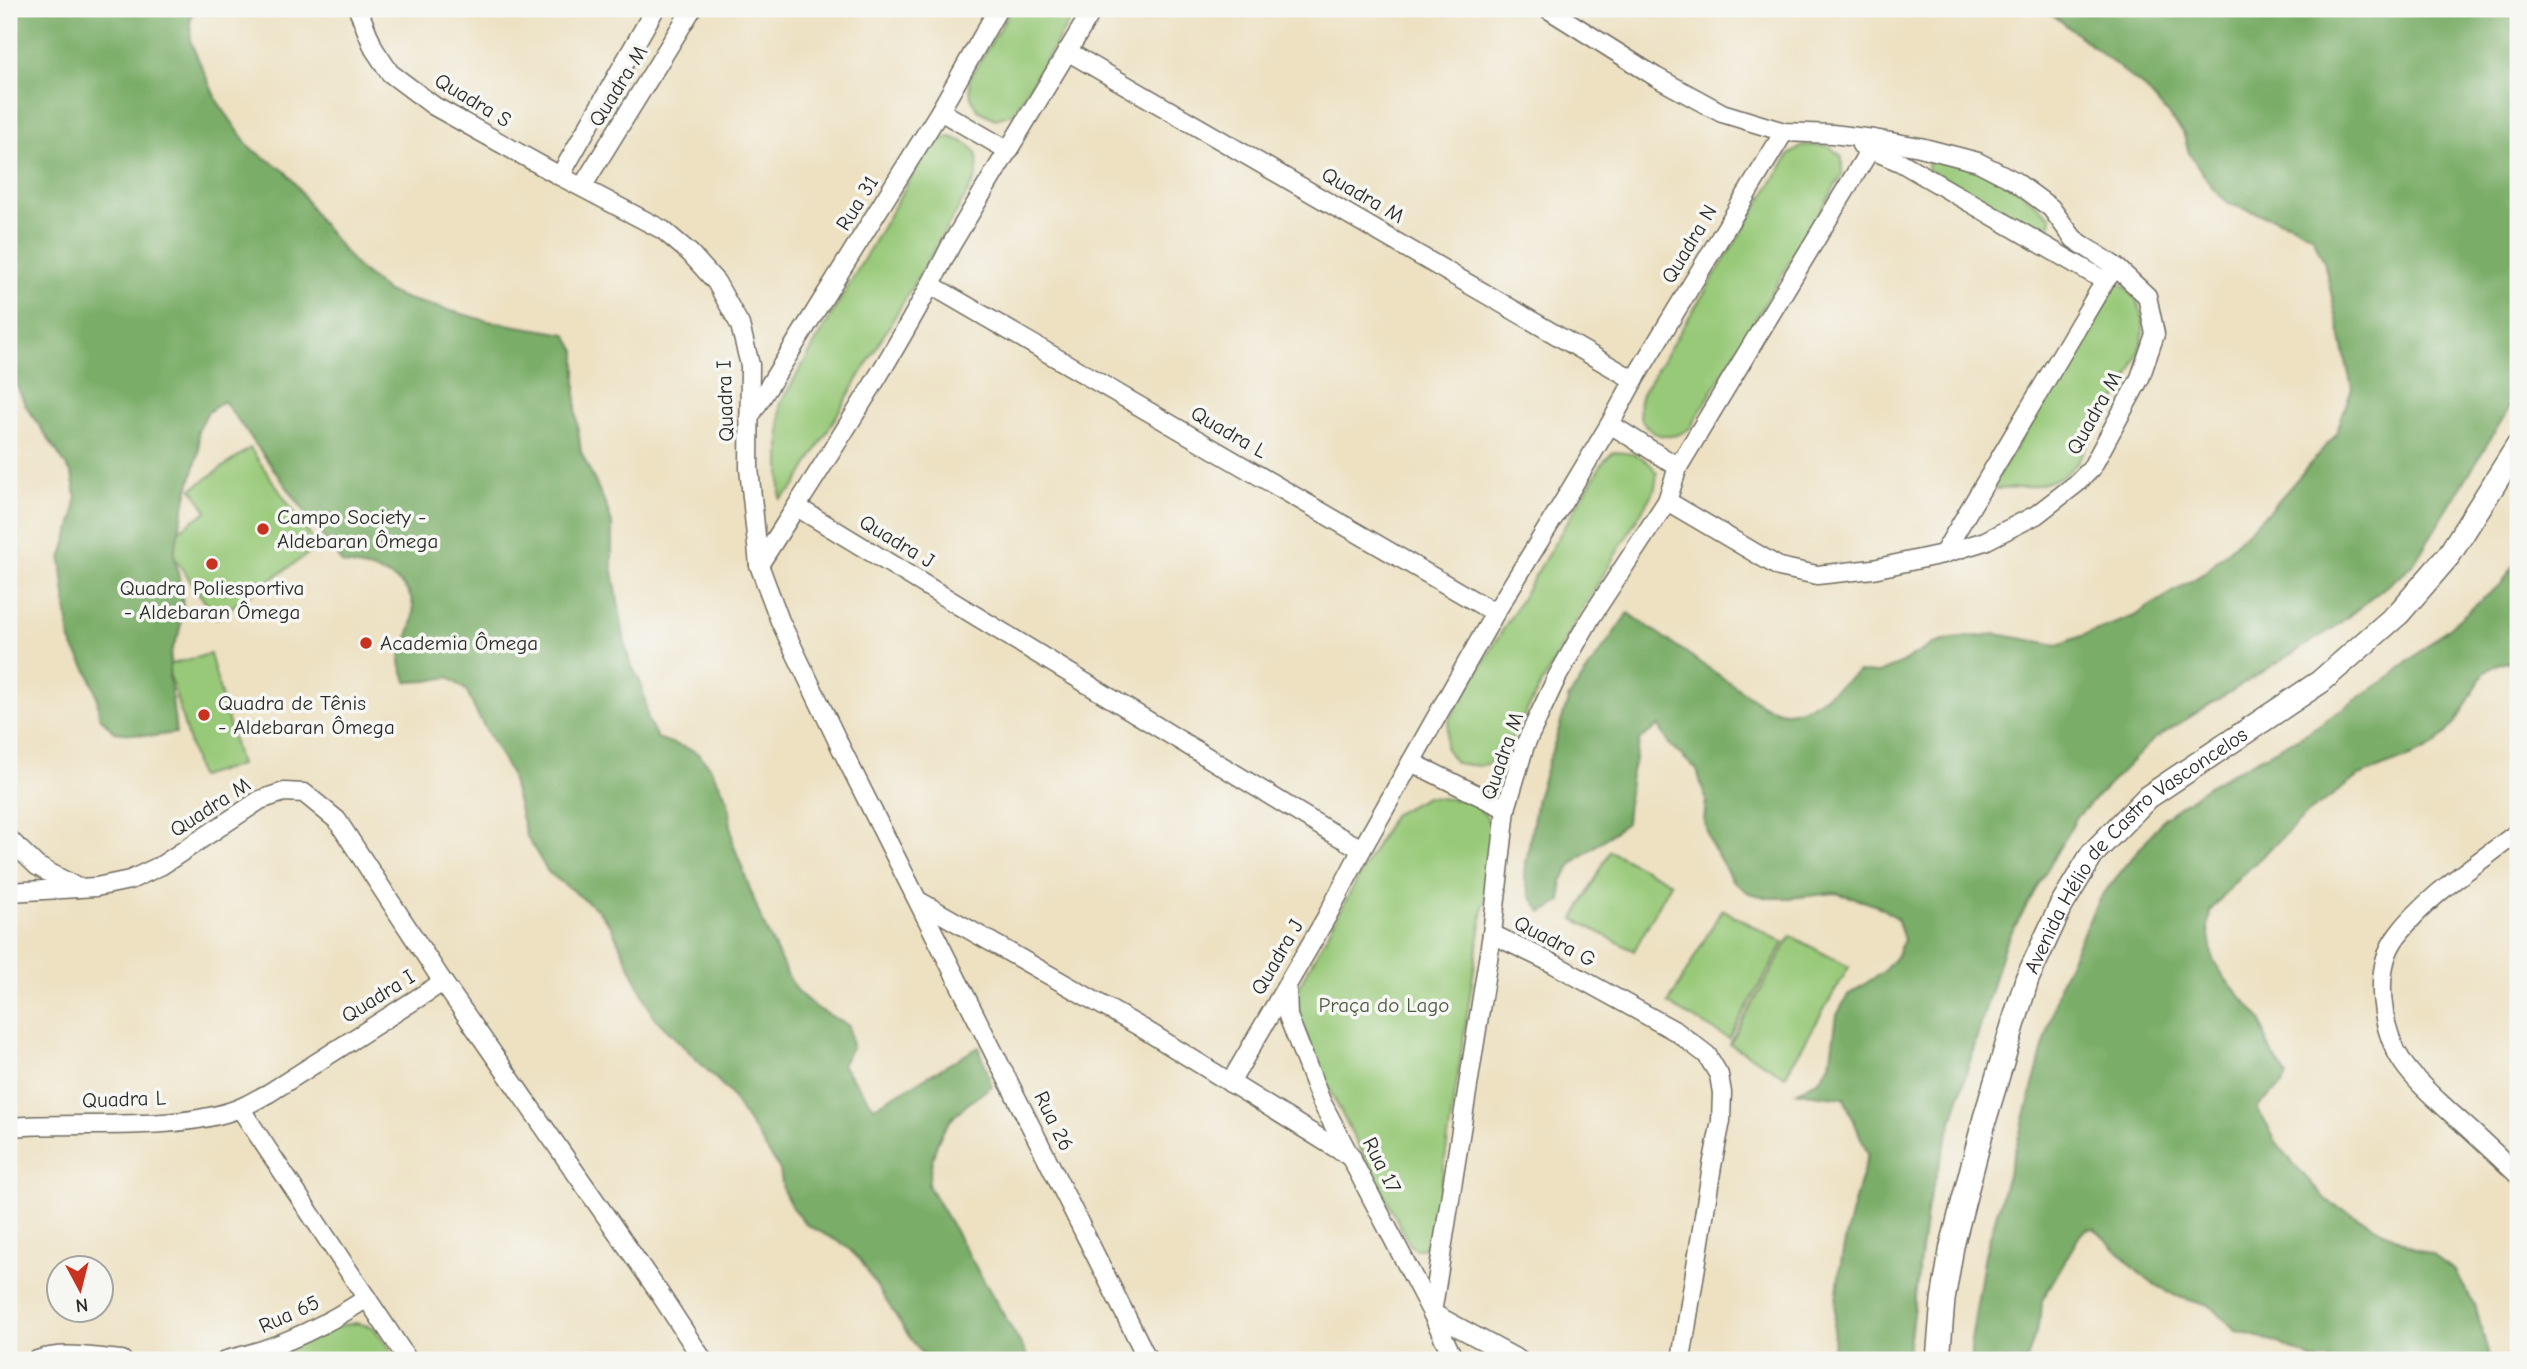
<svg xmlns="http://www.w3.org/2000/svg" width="2527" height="1369" viewBox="0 0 2527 1369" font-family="'Comic Neue',sans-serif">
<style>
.green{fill:#98c978;stroke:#627a52;stroke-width:2}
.forest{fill:#7aad68;stroke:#526c4a;stroke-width:2}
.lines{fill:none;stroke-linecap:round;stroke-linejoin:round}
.minor-casing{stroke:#6f6b60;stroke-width:21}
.tertiary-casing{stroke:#6f6b60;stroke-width:26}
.minor{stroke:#fff;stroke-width:18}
.tertiary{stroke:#fff;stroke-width:23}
.poi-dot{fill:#c8321e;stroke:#f6f6f2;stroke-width:2.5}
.labels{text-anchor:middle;stroke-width:7;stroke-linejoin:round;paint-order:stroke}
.street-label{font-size:21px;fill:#2b2b2b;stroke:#f6f6f2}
.poi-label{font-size:21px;fill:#2b2b2b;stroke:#f6f6f2;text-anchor:start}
.park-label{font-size:21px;fill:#4c5a42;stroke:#f6f6f2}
</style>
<rect width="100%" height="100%" fill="#f6f6f2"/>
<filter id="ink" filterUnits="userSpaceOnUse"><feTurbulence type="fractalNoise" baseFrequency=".0143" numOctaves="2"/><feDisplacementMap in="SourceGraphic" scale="14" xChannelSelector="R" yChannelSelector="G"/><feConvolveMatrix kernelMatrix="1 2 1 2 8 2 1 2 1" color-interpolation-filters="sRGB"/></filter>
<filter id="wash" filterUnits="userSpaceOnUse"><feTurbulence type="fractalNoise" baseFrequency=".00686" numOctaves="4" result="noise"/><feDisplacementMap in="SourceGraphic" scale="28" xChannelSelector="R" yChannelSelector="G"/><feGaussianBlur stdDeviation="1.57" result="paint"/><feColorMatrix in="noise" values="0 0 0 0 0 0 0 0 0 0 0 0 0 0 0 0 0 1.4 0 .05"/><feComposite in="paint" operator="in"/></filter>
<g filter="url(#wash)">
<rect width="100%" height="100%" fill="#ede1c2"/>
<g class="green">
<path d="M1011 9H1077L1013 114 995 119 978 110 971 98 969 80Z"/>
<path d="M950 137C976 145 982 153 975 180L794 488 780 499V404L923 157 936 140Z"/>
<path d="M1804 145 1829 146 1842 157V175L1690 428C1662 450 1628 424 1643 392L1789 155Z"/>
<path d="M1928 159C1957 162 1988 170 2012 186 2026 195 2039 207 2051 217L2049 232 2037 236 1927 169Z"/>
<path d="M2118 282C2175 319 2121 392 2095 432 2087 444 2079 464 2068 472 2045 488 2017 489 1990 489Z"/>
<path d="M250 448 318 547 216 618 163 541 207 511 192 489Z"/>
<path d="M1613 452C1635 453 1644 454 1657 473L1655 489 1585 605 1510 741C1492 766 1486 769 1456 763L1445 747 1449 720 1603 462Z"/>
<path d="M210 654 240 765 199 777 167 665Z"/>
<path d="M1426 797 1473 801 1486 816 1495 832 1433 1237 1425 1248 1415 1249 1410 1245 1326 1083 1298 1016 1295 993 1393 815Z"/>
<path d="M1610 851 1671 883 1634 951 1574 919Z"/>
<path d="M1722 909 1784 943 1729 1039 1668 1004Z"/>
<path d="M1791 936 1849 967 1785 1076 1730 1044Z"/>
<path d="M356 1323 373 1327 398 1360H257L338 1326Z"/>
</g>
<g class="forest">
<path d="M9 9H193L190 23 191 43 216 99 250 148 285 171 297 186 318 219 357 267 388 292 407 299 488 321 566 334 576 351V412L581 452 606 505 612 524V565L625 644 630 663 640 681 645 700 648 720 657 738 695 751 709 765 728 800 733 843 762 921 788 976 799 993 815 1007 849 1026 852 1047 842 1065 874 1107 979 1047 992 1086C947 1118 936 1128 928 1185L1030 1360H927L910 1338 860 1260 845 1245 807 1225 792 1208 783 1190 780 1170 728 1091 653 1016 611 926 598 910 548 872 526 835 510 773 475 710 467 691 448 677 428 681 407 682C405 676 400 667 400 661 401 649 409 636 412 624 422 579 377 568 343 564L224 401 207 413 198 431 199 452 187 493 174 553 182 593 183 614 179 633 171 652 169 673 176 733 155 736 114 732 99 716 97 696 90 676 70 641 61 559 74 517 76 496 72 474 26 406 9 369Z"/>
<path d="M2037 9H2518V394L2413 565 2335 627 2153 740 2076 818 2004 946 1927 1206 1907 1360H1834C1832 1340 1834 1321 1836 1301 1841 1248 1853 1204 1868 1154L1844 1098 1796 1092 1819 1080 1830 1064 1837 1015 1848 995 1883 972 1896 957 1904 939 1897 918 1877 906 1855 898 1835 893 1790 898H1769L1749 893 1732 880 1710 842 1704 821 1706 800 1697 770 1669 744 1659 726 1640 739 1630 780 1626 823 1573 863 1562 881 1561 902 1542 913 1530 895 1524 875 1537 798 1569 697 1628 613 1764 706C1771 708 1779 712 1786 712 1813 711 1837 686 1858 672L1878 673 1898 665 1933 644 1952 639 1996 634 2058 645 2132 617 2204 573 2270 510 2335 436 2352 388 2324 261 2312 236 2293 225 2230 204 2214 190 2189 153 2183 132 2146 89 2053 15Z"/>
<path d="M2518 559V660L2498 664 2484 673 2456 722 2436 744 2420 753 2359 776 2308 813 2237 880 2210 911 2208 927 2213 960 2227 981 2262 1020 2267 1045 2287 1076 2284 1083 2257 1108 2280 1148 2326 1200 2415 1248 2433 1255 2455 1271 2476 1308 2490 1360H2313L2276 1342 2236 1331 2216 1310 2209 1306 2176 1296 2153 1284 2138 1272 2094 1228 2086 1229 2080 1235 2042 1300 2041 1316 2027 1360H1971V1341L1985 1254 2026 1112 2061 980 2099 899 2165 817 2211 784 2307 733 2391 676 2501 584Z"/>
</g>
</g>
<g filter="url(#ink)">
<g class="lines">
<g class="minor-casing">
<g id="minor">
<path d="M358 9 374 49 390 73 434 106 560 176 663 230 690 253 716 282 740 325 750 365 749 468 759 565 780 621 841 748 1148 1360"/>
<path d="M1548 9 1656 77 1722 113 1784 132 1832 134 1874 139 1920 147 1978 162 2013 180 2051 208 2074 239 2116 267 2147 296 2155 334 2140 378 2091 469 2076 484 2036 515 1985 541 1943 554 1873 569 1817 575 1779 567 1667 501"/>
<path d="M1067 51 1634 380"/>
<path d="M940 111 1009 151"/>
<path d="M1861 145 1900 162 2105 281"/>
<path d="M560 176 655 9"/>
<path d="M582 187 692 9"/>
<path d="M931 285 1495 613"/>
<path d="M749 418 940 111 998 9"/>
<path d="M1610 424 1678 467"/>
<path d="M797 507 1327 830 1362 849"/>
<path d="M1943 554 2105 281 2116 267"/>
<path d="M759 565C825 461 896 355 951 245L1093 9"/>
<path d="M1411 762 1506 809"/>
<path d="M2518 832C2479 863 2427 895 2397 936 2372 969 2381 1030 2403 1063 2416 1082 2434 1097 2451 1113 2474 1133 2496 1154 2518 1175"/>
<path d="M9 839 37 866 78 888"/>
<path d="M9 892 96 887 130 880 162 865 260 800 284 792 304 793 337 820 443 982 660 1294 703 1360"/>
<path d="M919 901 1142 1028 1352 1158"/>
<path d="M1492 934 1554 964 1677 1032 1707 1055 1719 1075 1722 1093 1721 1121 1712 1166 1681 1360"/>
<path d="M1287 986 1288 1016 1321 1101 1432 1313 1454 1360"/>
<path d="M1230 1083 1326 918 1362 849 1495 613 1559 509 1610 424 1634 380 1784 132"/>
<path d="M240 1108 408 1360"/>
<path d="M9 1127C77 1121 178 1133 240 1108 250 1104 259 1098 269 1093L443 982"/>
<path d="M37 1360C65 1351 94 1358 122 1360"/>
<path d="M226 1360C277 1349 323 1327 367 1298"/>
<path d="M1519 1360 1432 1313 1492 934 1506 809 1525 745 1557 677 1591 617 1667 501 1678 467 1871 148"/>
</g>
</g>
<g class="tertiary-casing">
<g id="tertiary">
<path id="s1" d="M1938 1360 1943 1300 1952 1246 1985 1118 2027 979 2061 906 2093 853 2148 797 2320 682 2399 613 2449 555 2518 446"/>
</g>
</g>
<use href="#minor" class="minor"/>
<use href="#tertiary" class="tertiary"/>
</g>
</g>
<g class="poi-dot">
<circle cx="263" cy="529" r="7"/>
<circle cx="212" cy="564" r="7"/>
<circle cx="366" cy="643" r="7"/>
<circle cx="204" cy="715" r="7"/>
</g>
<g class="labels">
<g class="street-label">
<text transform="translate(618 86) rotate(-58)" y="7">Quadra M</text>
<text transform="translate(473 100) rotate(31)" y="7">Quadra S</text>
<text transform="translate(1363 195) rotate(30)" y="7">Quadra M</text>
<text transform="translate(857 203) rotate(-58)" y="7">Rua 31</text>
<text transform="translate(1689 244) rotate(-59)" y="7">Quadra N</text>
<text transform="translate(725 401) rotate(-92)" y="7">Quadra I</text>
<text transform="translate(2094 413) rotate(-61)" y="7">Quadra M</text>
<text transform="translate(1229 432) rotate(30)" y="7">Quadra L</text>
<text transform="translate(897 541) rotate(31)" y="7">Quadra J</text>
<text transform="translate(1502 756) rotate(-71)" y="7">Quadra M</text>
<text transform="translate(210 807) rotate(-33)" y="7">Quadra M</text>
<text dy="7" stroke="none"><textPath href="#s1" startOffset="565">Avenida Hélio de Castro Vasconcelos</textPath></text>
<text transform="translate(1555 941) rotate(27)" y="7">Quadra G</text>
<text transform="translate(1277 957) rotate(-60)" y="7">Quadra J</text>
<text transform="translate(378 996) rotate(-32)" y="7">Quadra I</text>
<text transform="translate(124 1099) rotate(-2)" y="7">Quadra L</text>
<text transform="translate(1054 1121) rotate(64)" y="7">Rua 26</text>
<text transform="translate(1382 1165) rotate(63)" y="7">Rua 17</text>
<text transform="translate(289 1314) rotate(-24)" y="7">Rua 65</text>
</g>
<g class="poi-label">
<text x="277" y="524">Campo Society -<tspan x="277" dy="24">Aldebaran Ômega</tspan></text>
<text x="212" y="595" text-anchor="middle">Quadra Poliesportiva<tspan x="212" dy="24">- Aldebaran Ômega</tspan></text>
<text x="380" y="650">Academia Ômega</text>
<text x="218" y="710">Quadra de Tênis<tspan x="218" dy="24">- Aldebaran Ômega</tspan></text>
</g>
<g class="park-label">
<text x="1384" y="1012">Praça do Lago</text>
</g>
</g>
<rect width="2527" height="1369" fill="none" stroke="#f6f6f2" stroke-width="35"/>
<g transform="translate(80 1289) rotate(173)"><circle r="33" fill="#f6f6f2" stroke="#a5a5a2" stroke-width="2"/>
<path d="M0-5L12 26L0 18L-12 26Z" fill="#c8321e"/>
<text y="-10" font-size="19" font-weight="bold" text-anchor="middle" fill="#2b2b2b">N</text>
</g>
</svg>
